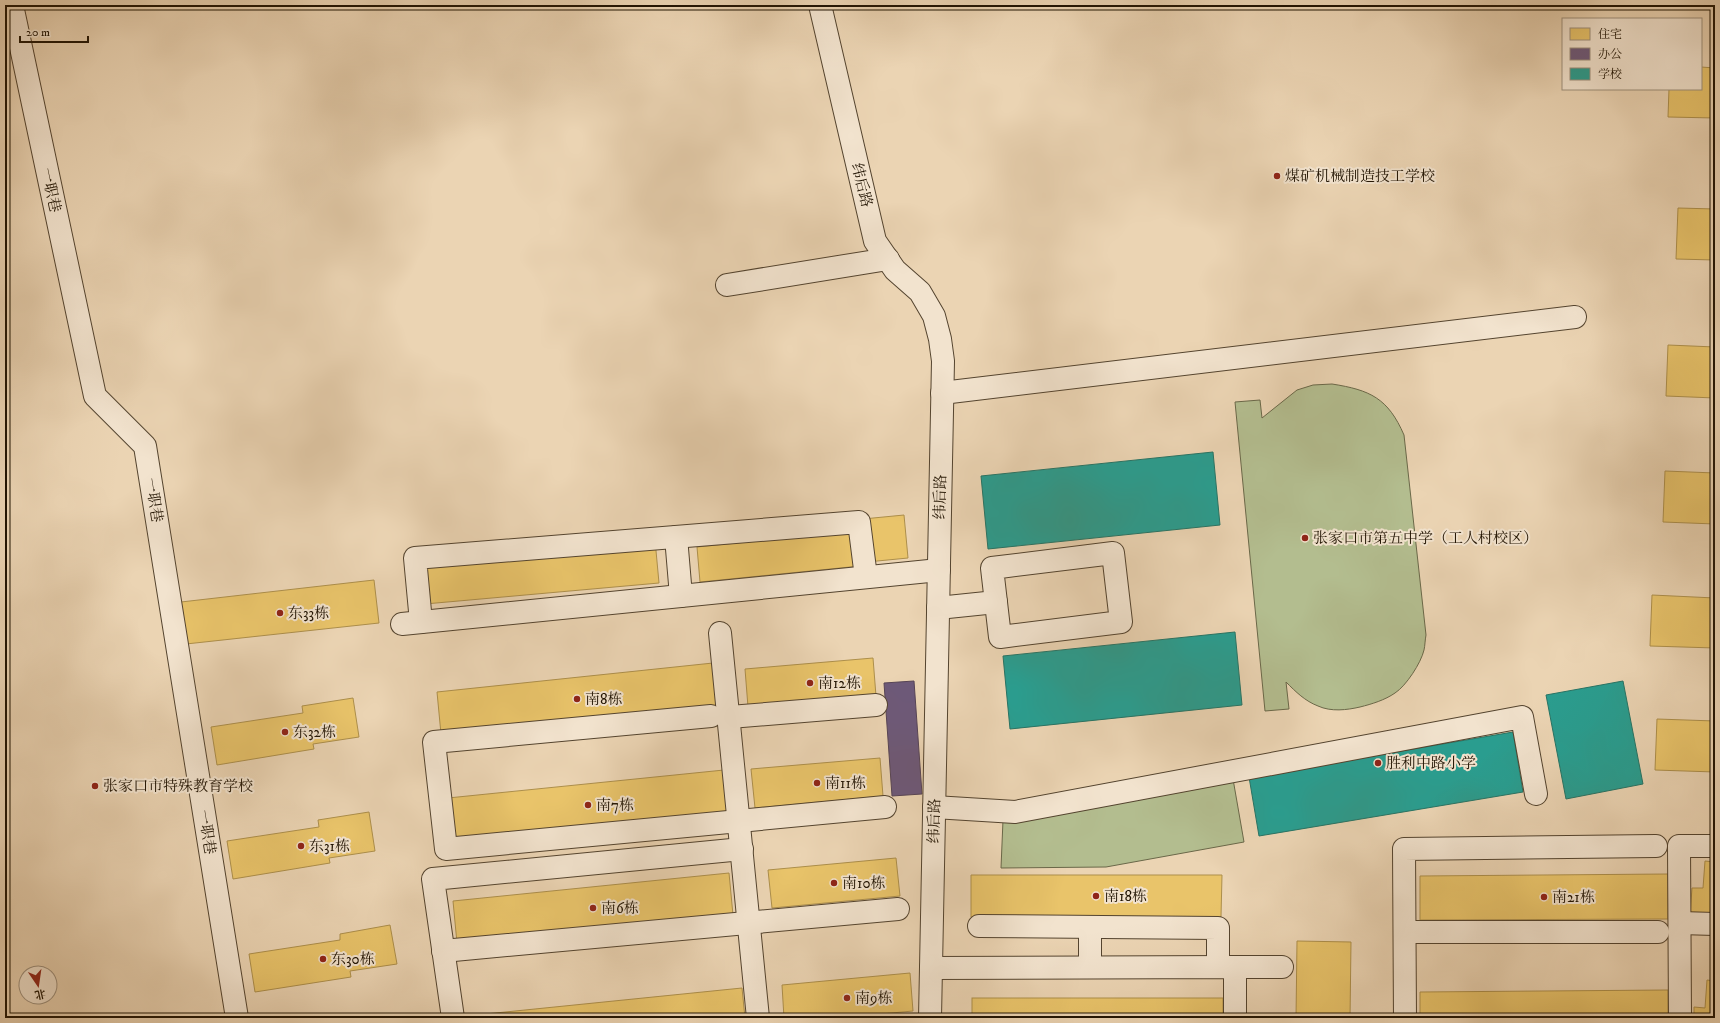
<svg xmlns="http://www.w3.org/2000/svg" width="1720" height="1023" viewBox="0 0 1720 1023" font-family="'IM FELL DW Pica','Noto Serif SC',serif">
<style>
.green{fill:#b3bd8f;stroke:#6a6849}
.homes{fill:#e9c46a;stroke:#ad8f4b}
.offices{fill:#6d597a;stroke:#564456}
.schools{fill:#2a9d8f;stroke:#277465}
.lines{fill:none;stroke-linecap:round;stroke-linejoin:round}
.minor-casing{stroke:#54442f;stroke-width:24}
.minor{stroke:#f2e3ce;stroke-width:22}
.poi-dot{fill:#8f2418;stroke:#f2e3ce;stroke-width:1.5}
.labels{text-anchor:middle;stroke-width:4;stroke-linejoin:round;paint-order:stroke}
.poi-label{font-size:15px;fill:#211403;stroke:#f2e3ce;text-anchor:start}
.street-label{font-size:15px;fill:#211403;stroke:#f2e3ce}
</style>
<rect width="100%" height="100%" fill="#ebd4b3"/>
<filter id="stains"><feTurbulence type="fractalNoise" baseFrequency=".005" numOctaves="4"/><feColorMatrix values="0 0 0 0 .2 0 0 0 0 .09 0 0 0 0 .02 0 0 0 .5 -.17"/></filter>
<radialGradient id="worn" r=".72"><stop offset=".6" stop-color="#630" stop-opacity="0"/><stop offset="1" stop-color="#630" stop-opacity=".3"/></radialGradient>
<g class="green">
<path d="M1332 384C1370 390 1388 398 1404 435L1426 635C1425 640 1425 646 1424 650 1421 663 1406 686 1395 693 1385 700 1372 704 1360 707 1347 710 1331 712 1318 706 1305 701 1296 692 1286 682L1289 709 1265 711 1235 402 1260 400 1262 418 1297 390 1313 385Z"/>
<path d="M1233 779 1244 842 1106 867 1001 868 1003 820Z"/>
</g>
<g class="homes">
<path d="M1701 67 1715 68V118L1668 117 1669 89H1701Z"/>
<path d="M1678 208 1715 209V260L1676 259Z"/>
<path d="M1668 345 1715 347V398L1666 396Z"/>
<path d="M1665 471 1715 473V524L1663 522Z"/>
<path d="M904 515 908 558 867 562 863 519Z"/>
<path d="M857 531 860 566 700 582 697 547Z"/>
<path d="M655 540 659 583 425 604 422 562Z"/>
<path d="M374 580 379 623 186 644 181 602Z"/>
<path d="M1652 595 1715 598V648L1650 646Z"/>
<path d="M873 658 876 696 748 707 745 669Z"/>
<path d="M713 663 717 706 441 734 437 692Z"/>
<path d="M353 698 359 737 313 744 314 749 217 765 211 727 303 713 302 706Z"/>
<path d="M1657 719 1715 721V772L1655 770Z"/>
<path d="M880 758 883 796 755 808 751 769Z"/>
<path d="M724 770 728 812 452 840 448 798Z"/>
<path d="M369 812 375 851 329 858 330 863 233 879 227 841 319 827 318 820Z"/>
<path d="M896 858 900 896 772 908 768 870Z"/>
<path d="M1705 861 1715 862V917L1690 916 1692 888H1703Z"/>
<path d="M729 873 733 915 457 943 453 901Z"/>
<path d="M1668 874V919L1420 920V876Z"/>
<path d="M971 875H1222L1221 917H971Z"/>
<path d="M390 925 397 964 350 971 351 977 255 992 249 954 340 940V934Z"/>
<path d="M1297 941 1351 942 1350 1018H1296Z"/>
<path d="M910 973 913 1011 838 1018H784L782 985Z"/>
<path d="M1707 980 1715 981V1018H1694V1007L1705 1008Z"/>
<path d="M742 988 745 1018H467L466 1016Z"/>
<path d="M1668 990V1018H1420V992Z"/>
<rect x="972" y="998" width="251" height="20"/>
</g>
<path class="offices" d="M914 681 922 794 892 796 884 683Z"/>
<g class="schools">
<path d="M1213 452 1220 525 988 549 981 476Z"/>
<path d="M1235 632 1242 705 1010 729 1003 656Z"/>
<path d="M1623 681 1643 784 1566 799 1546 695Z"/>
<path d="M1513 732 1523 792 1259 836 1249 777Z"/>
</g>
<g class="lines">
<g class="minor-casing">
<g id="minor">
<path d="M12 5 95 396 145 446 237 1018"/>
<path d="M820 5 875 241 895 270 920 292 934 316 940 339 943 361 930 1018"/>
<path d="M727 285 888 259"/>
<path d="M942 393 1575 317"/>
<path d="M676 537 681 596"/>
<path d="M1113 553 1121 622 1000 637 992 568Z"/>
<path d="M938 608 996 602"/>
<path d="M421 622 415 558 859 522 866 577"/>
<path d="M402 624 939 570"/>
<path d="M720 633 758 1018"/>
<path d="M711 716 434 742 446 849 885 807"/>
<path d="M730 717 876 705"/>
<path d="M934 807 1015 812 1522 717 1536 794"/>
<path d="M1680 923 1715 924"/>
<path d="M979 926 1218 928V967"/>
<path d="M1090 927V967"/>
<path d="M1405 932H1658"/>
<path d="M443 951 898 909"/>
<path d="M1235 967H1282"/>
<path d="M931 968 1235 967V1018"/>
<path d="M453 1018 433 879 742 849"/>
<path d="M1405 1018 1404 849 1656 846"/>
<path d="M1680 1018 1679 846H1715"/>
</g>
</g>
<use href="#minor" class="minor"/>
</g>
<g class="poi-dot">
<circle cx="1277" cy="176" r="4"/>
<circle cx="1305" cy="538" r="4"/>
<circle cx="280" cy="613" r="4"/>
<circle cx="810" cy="683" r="4"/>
<circle cx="577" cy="699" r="4"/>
<circle cx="285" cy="732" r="4"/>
<circle cx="1378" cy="763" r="4"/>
<circle cx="817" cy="783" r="4"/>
<circle cx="95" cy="786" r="4"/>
<circle cx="588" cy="805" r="4"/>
<circle cx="301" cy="846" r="4"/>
<circle cx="834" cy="883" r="4"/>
<circle cx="1096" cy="896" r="4"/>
<circle cx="1544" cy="897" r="4"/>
<circle cx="593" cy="908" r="4"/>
<circle cx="323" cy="959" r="4"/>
<circle cx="847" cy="998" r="4"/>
</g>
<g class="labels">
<g class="poi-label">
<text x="1285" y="181">煤矿机械制造技工学校</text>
<text x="1313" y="543">张家口市第五中学（工人村校区）</text>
<text x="288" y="618">东33栋</text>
<text x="818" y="688">南12栋</text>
<text x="585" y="704">南8栋</text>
<text x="293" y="737">东32栋</text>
<text x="1386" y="768">胜利中路小学</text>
<text x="825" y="788">南11栋</text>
<text x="103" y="791">张家口市特殊教育学校</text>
<text x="596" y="810">南7栋</text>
<text x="309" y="851">东31栋</text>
<text x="842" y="888">南10栋</text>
<text x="1104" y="901">南18栋</text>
<text x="1552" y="902">南21栋</text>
<text x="601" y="913">南6栋</text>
<text x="331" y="964">东30栋</text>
<text x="855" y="1003">南9栋</text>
</g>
<g class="street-label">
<text transform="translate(862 185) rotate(76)" y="5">纬后路</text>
<text transform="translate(51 190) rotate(78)" y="5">一职巷</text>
<text transform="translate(940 497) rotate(-89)" y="5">纬后路</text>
<text transform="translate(154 500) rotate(81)" y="5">一职巷</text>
<text transform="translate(934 821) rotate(-89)" y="5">纬后路</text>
<text transform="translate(207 832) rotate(81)" y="5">一职巷</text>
</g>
</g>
<rect width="1720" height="1023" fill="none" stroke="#ebd4b3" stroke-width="20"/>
<rect x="6" y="6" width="1708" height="1011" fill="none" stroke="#211403" stroke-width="2"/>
<rect x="10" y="10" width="1700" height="1003" fill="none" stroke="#211403"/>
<rect x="1562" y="18" width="140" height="72" fill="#f2e3ce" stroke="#9e907d"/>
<rect x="1570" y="28" width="20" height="12" fill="#e9c46a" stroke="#9e907d"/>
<text x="1598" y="38" font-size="12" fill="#211403">住宅</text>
<rect x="1570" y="48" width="20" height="12" fill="#6d597a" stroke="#9e907d"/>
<text x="1598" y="58" font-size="12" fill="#211403">办公</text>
<rect x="1570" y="68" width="20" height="12" fill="#2a9d8f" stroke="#9e907d"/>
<text x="1598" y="78" font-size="12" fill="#211403">学校</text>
<g transform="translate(38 985) rotate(167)"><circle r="19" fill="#f2e3ce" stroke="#9e907d"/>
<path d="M0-3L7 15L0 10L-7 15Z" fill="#8f2418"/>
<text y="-6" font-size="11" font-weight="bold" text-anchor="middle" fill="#211403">北</text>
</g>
<path d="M20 36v6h68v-6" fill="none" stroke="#211403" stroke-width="2"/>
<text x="26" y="36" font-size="12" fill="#211403" stroke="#f2e3ce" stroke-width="3" paint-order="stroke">20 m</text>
<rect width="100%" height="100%" filter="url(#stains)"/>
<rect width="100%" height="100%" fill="url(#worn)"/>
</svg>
